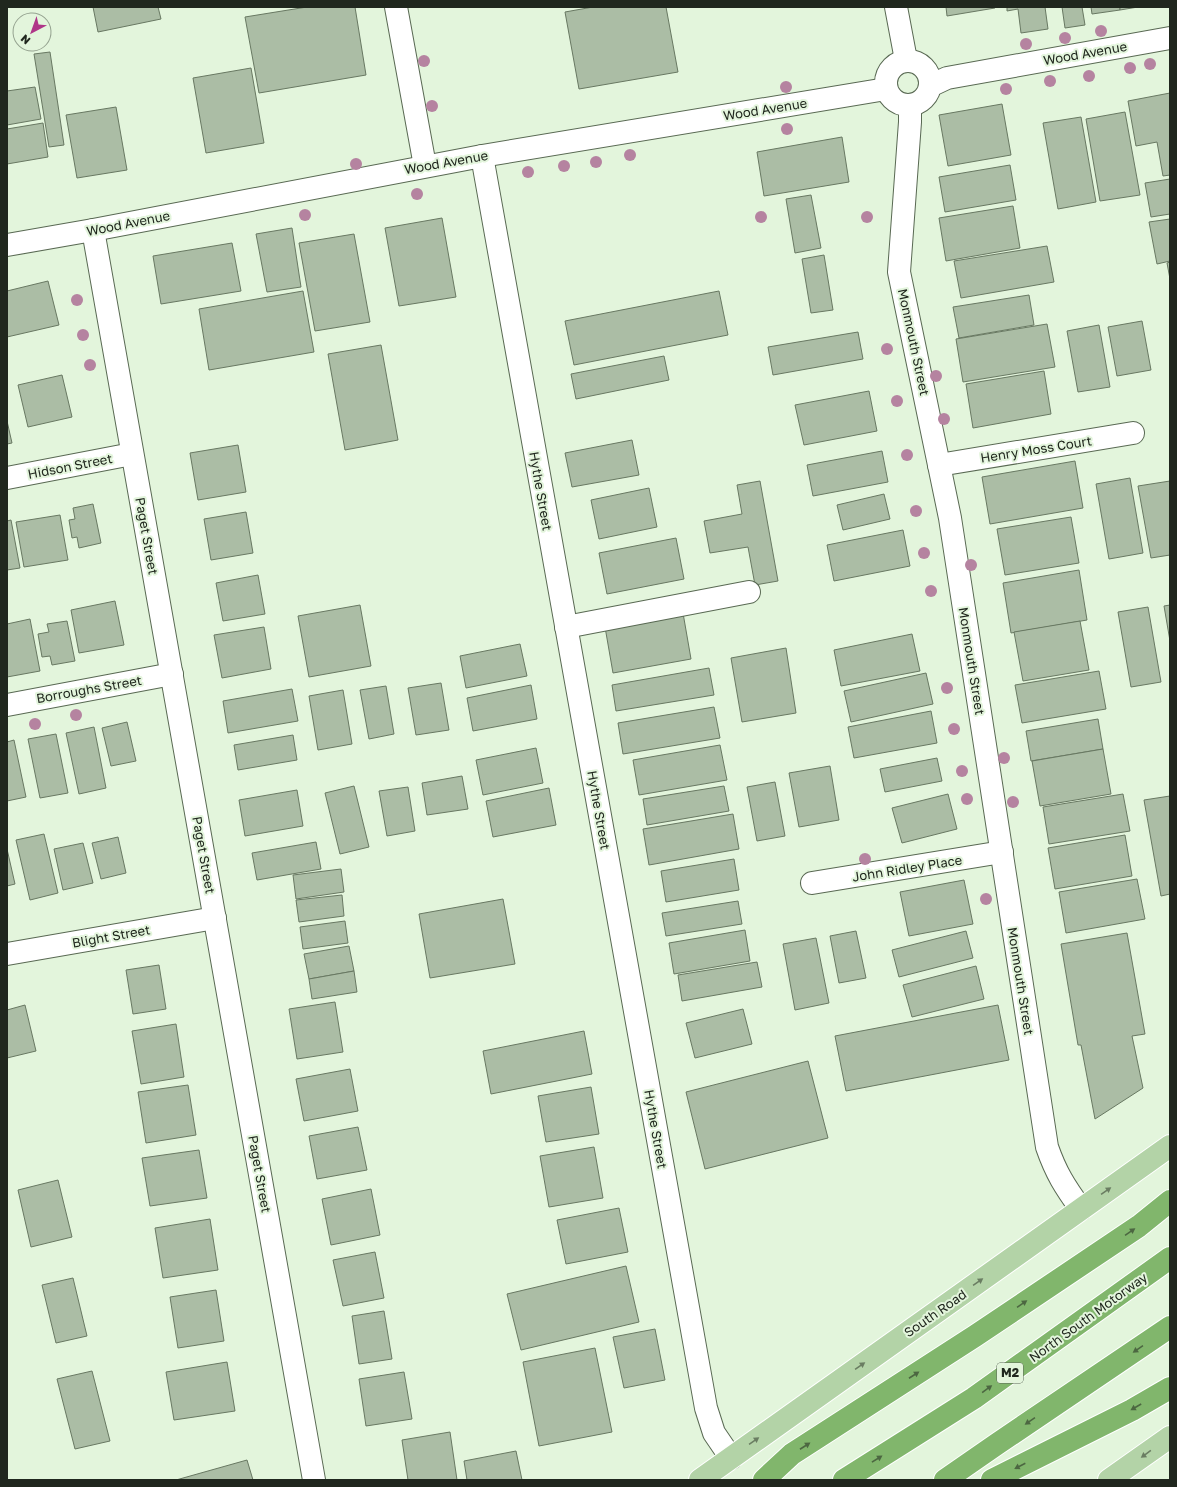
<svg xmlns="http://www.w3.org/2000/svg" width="1177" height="1487" viewBox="0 0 1177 1487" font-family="'Golos Text',sans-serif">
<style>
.building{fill:#abbda5;stroke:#687862}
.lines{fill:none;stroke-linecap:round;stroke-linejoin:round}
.minor-casing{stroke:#596953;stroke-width:24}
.major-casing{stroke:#fff;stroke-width:24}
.highway-casing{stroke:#fff;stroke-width:24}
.minor{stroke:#fff;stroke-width:22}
.major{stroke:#b3d3a7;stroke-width:22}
.highway{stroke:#81b66c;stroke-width:22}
.tree{fill:#b583a0}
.oneway{fill:#6a7d62}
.oneway2{fill:#4c6741}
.labels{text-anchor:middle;stroke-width:4;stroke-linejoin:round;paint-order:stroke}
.shield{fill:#e3f5dc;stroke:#5a6557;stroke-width:1}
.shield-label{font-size:12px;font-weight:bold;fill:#20271e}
.street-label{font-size:13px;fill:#20271e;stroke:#e3f5dc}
</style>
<rect width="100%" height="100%" fill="#e3f5dc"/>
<g class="building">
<path d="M93 7H158L161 19 98 32Z"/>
<path d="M307 7H355L366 75 259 93 245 17Z"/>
<path d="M593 7H666L678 72 579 89 565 12Z"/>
<path d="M946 7H995V8L947 16Z"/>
<path d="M1007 7H1045L1048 29 1021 33 1018 9 1007 11Z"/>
<path d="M1062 7H1082L1085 25 1065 28Z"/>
<path d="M1091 7H1120V10L1092 14Z"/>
<path d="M1120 7H1138L1120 10Z"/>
<path d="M50 52 64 145 49 147 34 54Z"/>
<path d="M251 68 264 143 206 153 193 78Z"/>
<path d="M35 87 41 119 7 125V91Z"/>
<path d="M1170 93V175L1163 176 1157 142 1136 146 1128 101Z"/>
<path d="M1002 104 1011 155 948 166 939 115Z"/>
<path d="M116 107 127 170 77 178 66 115Z"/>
<path d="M1125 112 1140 195 1100 201 1086 119Z"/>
<path d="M1081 117 1096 202 1058 209 1043 123Z"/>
<path d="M43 123 48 157 7 164V129Z"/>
<path d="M842 137 849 182 764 196 757 152Z"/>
<path d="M1010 165 1016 200 945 212 939 177Z"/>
<path d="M1170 179V214L1151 217 1145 183Z"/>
<path d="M811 195 821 248 795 253 786 199Z"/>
<path d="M1013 206 1020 248 946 261 939 218Z"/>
<path d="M442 218 456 297 399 306 385 228Z"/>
<path d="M1170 219V261L1157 264 1149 222Z"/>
<path d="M292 228 301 287 267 292 256 234Z"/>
<path d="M354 234 370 322 315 331 299 243Z"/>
<path d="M232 243 241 291 161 304 153 256Z"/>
<path d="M1047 246 1054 282 961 298 954 261Z"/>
<path d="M824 255 833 310 811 313 802 259Z"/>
<path d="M1170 262V279L1167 263Z"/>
<path d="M48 281 59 325 7 337V291Z"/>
<path d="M303 291 314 352 209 370 199 309Z"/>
<path d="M719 291 728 335 574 365 565 321Z"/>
<path d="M1029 295 1034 325 959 338 953 307Z"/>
<path d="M1142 321 1151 370 1117 376 1108 327Z"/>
<path d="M1047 324 1055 367 963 382 956 339Z"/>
<path d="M1099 325 1110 387 1078 392 1067 331Z"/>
<path d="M858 332 863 359 773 375 768 347Z"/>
<path d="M381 345 398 440 345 450 328 354Z"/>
<path d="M664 356 669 380 576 399 571 374Z"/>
<path d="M1044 371 1051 414 973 428 966 384Z"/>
<path d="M62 375 72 417 28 427 18 385Z"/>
<path d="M869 391 877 431 804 445 795 405Z"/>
<path d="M7 421 12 443 7 444Z"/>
<path d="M632 440 639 475 572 487 565 453Z"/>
<path d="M238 445 246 492 198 500 190 453Z"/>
<path d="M882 451 888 482 813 496 807 465Z"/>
<path d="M1075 461 1083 508 990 524 982 477Z"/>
<path d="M1130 478 1143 553 1109 559 1096 484Z"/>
<path d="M760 481 778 581 755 585 748 547 710 553 704 521 742 514 737 485Z"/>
<path d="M1170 481V555L1151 558 1138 486Z"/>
<path d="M649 488 657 527 599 539 591 500Z"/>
<path d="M884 494 890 519 843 530 837 505Z"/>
<path d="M93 504 101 543 79 548 77 537 72 538 69 520 75 519 73 508Z"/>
<path d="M246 512 253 553 211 560 204 519Z"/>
<path d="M60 515 68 560 24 567 16 522Z"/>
<path d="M1071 517 1079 563 1005 575 997 529Z"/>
<path d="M11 520 20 568 7 570V521Z"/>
<path d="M903 530 910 566 834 581 827 545Z"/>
<path d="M676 538 684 579 607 594 599 553Z"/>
<path d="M1079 570 1087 620 1011 633 1003 583Z"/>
<path d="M258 575 265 614 223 621 216 583Z"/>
<path d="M115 601 124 645 79 653 71 610Z"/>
<path d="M360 605 371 666 309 677 298 616Z"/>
<path d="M1170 605V641L1164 606Z"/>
<path d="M1148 607 1161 682 1131 687 1118 612Z"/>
<path d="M683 613 691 659 613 673 605 627Z"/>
<path d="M30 619 40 671 7 677V624Z"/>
<path d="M67 621 75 661 52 665 50 656 42 657 38 634 49 632 47 624Z"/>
<path d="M1080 621 1089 670 1023 681 1014 632Z"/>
<path d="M264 627 271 669 222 678 214 635Z"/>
<path d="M912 634 920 671 841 686 834 650Z"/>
<path d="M520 644 527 676 466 688 460 656Z"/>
<path d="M786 648 796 713 742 722 731 658Z"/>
<path d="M709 668 714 695 616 711 612 685Z"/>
<path d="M1099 671 1106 709 1022 723 1015 685Z"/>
<path d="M926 673 933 704 851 722 844 691Z"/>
<path d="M441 683 449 730 416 735 408 688Z"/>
<path d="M531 685 537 719 473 731 467 698Z"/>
<path d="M386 686 394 734 369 739 360 690Z"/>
<path d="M292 689 298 721 228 733 223 701Z"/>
<path d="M343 690 352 744 318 750 309 696Z"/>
<path d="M714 707 720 738 623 754 618 723Z"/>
<path d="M931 711 937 743 854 758 848 727Z"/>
<path d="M1098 719 1103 749 1031 761 1026 731Z"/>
<path d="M127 722 136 761 111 766 102 728Z"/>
<path d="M94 727 106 788 79 794 66 733Z"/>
<path d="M56 734 68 793 40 798 28 739Z"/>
<path d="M293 735 297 760 238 770 234 745Z"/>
<path d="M14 740 26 797 7 801V742Z"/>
<path d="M720 745 727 780 639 795 633 760Z"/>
<path d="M536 748 543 783 483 795 476 760Z"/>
<path d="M1103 749 1111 794 1040 806 1032 761Z"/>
<path d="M937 758 942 781 885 792 880 769Z"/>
<path d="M830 766 839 820 799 827 789 773Z"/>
<path d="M462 776 468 809 427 815 422 783Z"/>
<path d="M775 782 785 836 757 841 747 787Z"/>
<path d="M354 786 369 847 340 854 325 793Z"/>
<path d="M724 786 729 811 647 825 643 799Z"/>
<path d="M408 787 415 831 387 836 379 791Z"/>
<path d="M549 788 556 825 493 837 486 801Z"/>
<path d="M297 790 303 826 245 836 239 800Z"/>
<path d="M948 794 957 829 902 843 892 808Z"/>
<path d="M1123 794 1130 831 1049 844 1043 807Z"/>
<path d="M1170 796V894L1161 896 1144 800Z"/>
<path d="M733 814 739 849 649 865 643 829Z"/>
<path d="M44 834 58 893 30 900 16 840Z"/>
<path d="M1125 835 1132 876 1055 889 1048 848Z"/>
<path d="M118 837 126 873 101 879 92 843Z"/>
<path d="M316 842 321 869 257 880 252 853Z"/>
<path d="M83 843 93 883 63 890 54 849Z"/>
<path d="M7 849 15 884 7 886Z"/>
<path d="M734 859 739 890 666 902 661 871Z"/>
<path d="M341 869 344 892 296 899 293 875Z"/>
<path d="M1137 879 1145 919 1066 933 1059 892Z"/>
<path d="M964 880 973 924 909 936 900 892Z"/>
<path d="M342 895 344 916 299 922 296 900Z"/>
<path d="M503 899 515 964 430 978 419 914Z"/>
<path d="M738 901 742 924 666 936 662 913Z"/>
<path d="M345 921 348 943 303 949 300 927Z"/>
<path d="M745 930 750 961 674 974 669 943Z"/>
<path d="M856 931 866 978 839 983 830 936Z"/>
<path d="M966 931 973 958 899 977 892 950Z"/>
<path d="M1127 933 1145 1034 1132 1036 1143 1088 1095 1119 1081 1045H1078L1061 944Z"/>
<path d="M816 938 829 1003 795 1010 783 944Z"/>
<path d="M349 946 354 971 309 979 304 954Z"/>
<path d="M757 962 762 987 682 1001 678 975Z"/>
<path d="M159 965 166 1009 133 1014 126 970Z"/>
<path d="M976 966 984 999 912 1017 903 985Z"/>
<path d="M354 971 357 992 312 999 309 979Z"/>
<path d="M335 1002 343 1052 297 1059 289 1009Z"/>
<path d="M25 1005 36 1051 7 1058V1010Z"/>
<path d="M998 1005 1009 1060 846 1091 835 1036Z"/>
<path d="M743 1009 752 1044 695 1058 686 1023Z"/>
<path d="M176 1024 184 1077 141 1084 132 1031Z"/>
<path d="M584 1031 592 1074 491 1094 483 1051Z"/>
<path d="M808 1061 828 1138 705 1169 686 1092Z"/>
<path d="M350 1069 358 1111 304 1121 296 1079Z"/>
<path d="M188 1085 196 1135 146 1143 138 1092Z"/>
<path d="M591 1087 599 1134 546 1142 538 1096Z"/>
<path d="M358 1127 367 1170 317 1179 309 1136Z"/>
<path d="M594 1147 603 1198 549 1207 540 1156Z"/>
<path d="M199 1150 207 1198 150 1206 142 1158Z"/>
<path d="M58 1180 72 1237 31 1247 18 1190Z"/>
<path d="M371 1189 380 1235 331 1245 322 1199Z"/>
<path d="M619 1208 628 1252 566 1264 557 1220Z"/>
<path d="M210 1219 218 1270 163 1278 155 1228Z"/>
<path d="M375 1252 384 1298 343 1306 333 1260Z"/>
<path d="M626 1266 639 1322 521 1350 507 1294Z"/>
<path d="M73 1278 87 1336 56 1343 42 1285Z"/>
<path d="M216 1290 224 1341 178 1348 170 1297Z"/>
<path d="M384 1311 392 1359 359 1364 352 1316Z"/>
<path d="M655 1329 665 1380 624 1388 613 1337Z"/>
<path d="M595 1348 612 1432 539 1446 523 1362Z"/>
<path d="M227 1362 235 1411 174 1420 166 1372Z"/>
<path d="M92 1371 110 1441 75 1449 57 1379Z"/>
<path d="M404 1372 412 1419 366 1426 359 1379Z"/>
<path d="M450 1432 457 1480H408L402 1440Z"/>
<path d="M516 1451 522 1480H467L464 1461Z"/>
<path d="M247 1460 253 1480H176Z"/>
</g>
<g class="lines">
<g class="minor-casing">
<g id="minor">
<path d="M396 7 425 166"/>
<path d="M896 7 906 60"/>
<circle cx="908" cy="83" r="22"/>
<path d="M930 86 947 78 1170 38"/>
<path d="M910 105V122L899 272 950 518 1047 1147C1056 1173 1065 1187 1081 1209"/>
<path d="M482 156 706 1408 714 1433 731 1458"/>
<path d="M93 230 314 1480"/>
<path d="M7 245 93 230 482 156 886 89"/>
<path d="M939 465 1133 433"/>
<path d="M7 478 132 454"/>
<path d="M566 627 749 592"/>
<path d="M7 705 172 674"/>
<path d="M812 883 1002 852"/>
<path d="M7 954 215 918"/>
</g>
</g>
<g class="major-casing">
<g id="major">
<path d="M700 1480 1170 1146"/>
<path d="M1109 1480 1170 1437"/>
</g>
</g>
<g class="highway-casing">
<g id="highway">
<path d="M764 1480 792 1454 975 1336 1139 1226 1170 1201"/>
<path d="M844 1480 974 1398 1170 1258"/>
<path d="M945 1480 997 1444 1170 1327"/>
<path d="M992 1480 1132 1410 1170 1388"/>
</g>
</g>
<use href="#minor" class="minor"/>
<use href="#major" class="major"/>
<use href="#highway" class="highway"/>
</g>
<g class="tree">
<circle cx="1101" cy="31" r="6"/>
<circle cx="1065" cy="38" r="6"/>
<circle cx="1026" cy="44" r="6"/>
<circle cx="424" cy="61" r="6"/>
<circle cx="1150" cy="64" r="6"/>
<circle cx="1130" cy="68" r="6"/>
<circle cx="1089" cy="76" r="6"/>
<circle cx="1050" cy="81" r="6"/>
<circle cx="786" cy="87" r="6"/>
<circle cx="1006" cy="89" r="6"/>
<circle cx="432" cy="106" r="6"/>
<circle cx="787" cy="129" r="6"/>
<circle cx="630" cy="155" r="6"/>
<circle cx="596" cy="162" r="6"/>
<circle cx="356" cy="164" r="6"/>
<circle cx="564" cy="166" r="6"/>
<circle cx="528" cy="172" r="6"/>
<circle cx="417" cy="194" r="6"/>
<circle cx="305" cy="215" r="6"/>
<circle cx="761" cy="217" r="6"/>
<circle cx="867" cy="217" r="6"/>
<circle cx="77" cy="300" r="6"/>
<circle cx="83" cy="335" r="6"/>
<circle cx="887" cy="349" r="6"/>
<circle cx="90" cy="365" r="6"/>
<circle cx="936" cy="376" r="6"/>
<circle cx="897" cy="401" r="6"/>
<circle cx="944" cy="419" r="6"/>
<circle cx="907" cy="455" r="6"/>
<circle cx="916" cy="511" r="6"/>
<circle cx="924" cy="553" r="6"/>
<circle cx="971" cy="565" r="6"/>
<circle cx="931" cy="591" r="6"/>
<circle cx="947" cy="688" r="6"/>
<circle cx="76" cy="715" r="6"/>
<circle cx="35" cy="724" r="6"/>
<circle cx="954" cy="729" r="6"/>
<circle cx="1004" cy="758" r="6"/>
<circle cx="962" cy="771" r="6"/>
<circle cx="967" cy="799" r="6"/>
<circle cx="1013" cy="802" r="6"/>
<circle cx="865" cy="859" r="6"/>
<circle cx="986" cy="899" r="6"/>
</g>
<defs><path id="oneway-solid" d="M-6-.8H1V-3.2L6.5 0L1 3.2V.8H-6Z"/></defs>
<g class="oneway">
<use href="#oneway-solid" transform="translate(1106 1191) rotate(-35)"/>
<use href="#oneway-solid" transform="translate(978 1282) rotate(-35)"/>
<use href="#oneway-solid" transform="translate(860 1366) rotate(-35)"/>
<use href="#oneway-solid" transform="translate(754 1441) rotate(-35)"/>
<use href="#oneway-solid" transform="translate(1146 1454) rotate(144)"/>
</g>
<g class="oneway2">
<use href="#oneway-solid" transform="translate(1130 1232) rotate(-34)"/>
<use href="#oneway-solid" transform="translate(1022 1304) rotate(-34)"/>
<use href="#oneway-solid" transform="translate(1138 1349) rotate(146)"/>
<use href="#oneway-solid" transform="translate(914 1375) rotate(-33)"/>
<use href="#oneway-solid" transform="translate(987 1389) rotate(-36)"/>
<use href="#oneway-solid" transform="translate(1136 1407) rotate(150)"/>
<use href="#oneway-solid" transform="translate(1030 1421) rotate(146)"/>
<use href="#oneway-solid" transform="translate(805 1446) rotate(-33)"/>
<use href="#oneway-solid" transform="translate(877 1459) rotate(-32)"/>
<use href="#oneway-solid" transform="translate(1020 1466) rotate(153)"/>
</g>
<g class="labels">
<rect class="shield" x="997" y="1363" width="26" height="20" rx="3"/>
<g class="shield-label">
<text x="1010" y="1377">M2</text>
</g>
<g class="street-label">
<text transform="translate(1085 53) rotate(-10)" y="5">Wood Avenue</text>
<text transform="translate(765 109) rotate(-9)" y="5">Wood Avenue</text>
<text transform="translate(446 162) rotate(-10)" y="5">Wood Avenue</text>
<text transform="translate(128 223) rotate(-11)" y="5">Wood Avenue</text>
<text transform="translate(914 342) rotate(78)" y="5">Monmouth Street</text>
<text transform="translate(1036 449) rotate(-9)" y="5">Henry Moss Court</text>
<text transform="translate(70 466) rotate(-11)" y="5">Hidson Street</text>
<text transform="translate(541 491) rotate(80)" y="5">Hythe Street</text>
<text transform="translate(147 536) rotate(80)" y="5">Paget Street</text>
<text transform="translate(972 661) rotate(81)" y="5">Monmouth Street</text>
<text transform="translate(89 689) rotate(-10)" y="5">Borroughs Street</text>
<text transform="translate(599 810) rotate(80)" y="5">Hythe Street</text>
<text transform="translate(204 855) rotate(80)" y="5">Paget Street</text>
<text transform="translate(907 868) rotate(-9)" y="5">John Ridley Place</text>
<text transform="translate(111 936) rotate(-10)" y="5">Blight Street</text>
<text transform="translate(1021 981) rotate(81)" y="5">Monmouth Street</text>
<text transform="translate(656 1129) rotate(80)" y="5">Hythe Street</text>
<text transform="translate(260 1174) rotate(80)" y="5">Paget Street</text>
<text transform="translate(935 1313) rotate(-35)" y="5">South Road</text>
<text transform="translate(1088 1317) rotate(-36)" y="5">North South Motorway</text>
</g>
</g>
<rect width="1177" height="1487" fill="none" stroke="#20271e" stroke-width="16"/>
<g transform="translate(32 32) rotate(221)"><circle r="19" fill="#e3f5dc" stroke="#95a390"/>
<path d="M0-3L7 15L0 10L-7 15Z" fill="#af3588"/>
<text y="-6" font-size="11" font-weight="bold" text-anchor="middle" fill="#20271e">N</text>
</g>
</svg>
